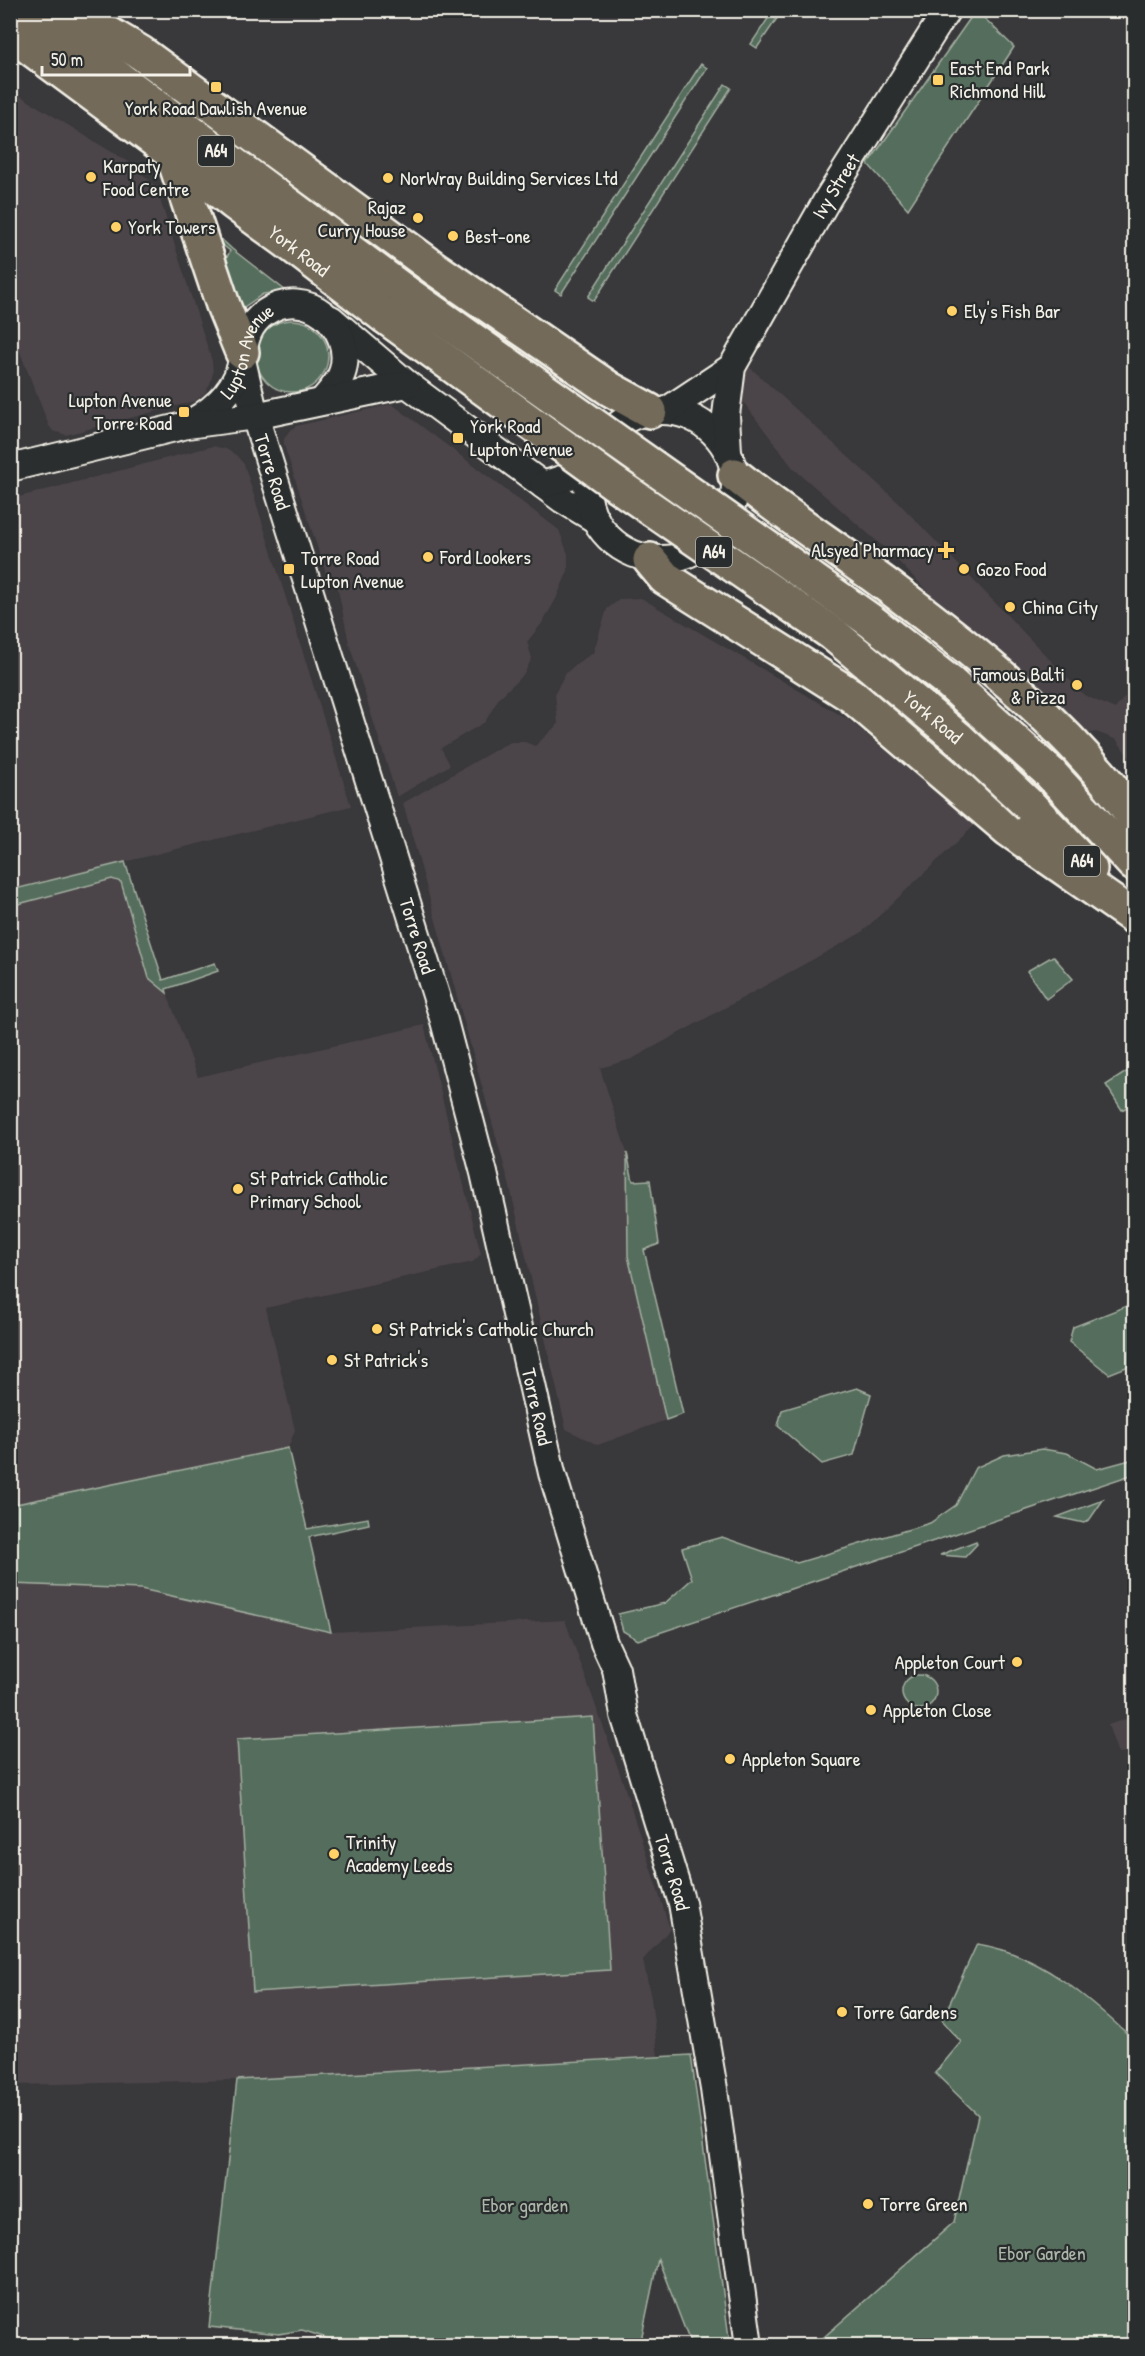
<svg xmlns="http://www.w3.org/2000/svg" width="1145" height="2356" viewBox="0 0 1145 2356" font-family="'Patrick Hand',sans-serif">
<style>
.built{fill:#4b4548}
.green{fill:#546d5b;stroke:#a4afa2;stroke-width:1.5}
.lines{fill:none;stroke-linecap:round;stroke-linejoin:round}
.secondary-casing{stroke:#f4f1e8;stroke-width:30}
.highway-casing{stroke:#f4f1e8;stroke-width:38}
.secondary{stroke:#2a2d2e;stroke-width:26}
.highway{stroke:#736b5a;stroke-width:33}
.highway-bridge-casing{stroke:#f4f1e8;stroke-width:38;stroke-linecap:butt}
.highway-bridge{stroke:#736b5a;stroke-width:33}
.poi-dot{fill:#ffd166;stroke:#2a2d2e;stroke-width:2}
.labels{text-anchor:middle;stroke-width:4.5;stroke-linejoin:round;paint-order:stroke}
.shield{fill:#2a2d2e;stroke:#b7b6b0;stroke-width:1.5}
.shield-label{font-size:18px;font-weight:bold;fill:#f4f1e8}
.poi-label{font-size:20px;fill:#f4f1e8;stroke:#2a2d2e;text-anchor:start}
.street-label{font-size:20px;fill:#f4f1e8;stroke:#2a2d2e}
.park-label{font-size:20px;fill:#acb6a9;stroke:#2a2d2e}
</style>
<rect width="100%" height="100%" fill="#39383a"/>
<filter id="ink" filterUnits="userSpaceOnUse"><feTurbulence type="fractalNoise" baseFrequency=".0167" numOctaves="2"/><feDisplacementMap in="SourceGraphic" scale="12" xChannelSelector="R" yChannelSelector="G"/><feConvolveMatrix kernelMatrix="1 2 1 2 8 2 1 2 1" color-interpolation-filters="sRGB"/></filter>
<g filter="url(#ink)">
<g class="built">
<path d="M11 90 133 165 156 187 212 361 213 373 210 384 204 394 195 401 66 435 53 431 49 426 11 329Z"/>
<path d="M744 362 899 503 1084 695 1115 709 1134 685V765L1117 740 1096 732 1083 734 1018 671 932 596 888 551 793 468 738 395Z"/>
<path d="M392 404 559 530 568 554V571L556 599 543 622 527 642 532 658 524 674 499 698 485 722 441 748 450 765 397 797 349 643 335 575 327 577 284 445V439L289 431 296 426Z"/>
<path d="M213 446 226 449 236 455 244 464 351 806 11 890V499Z"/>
<path d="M641 598 849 720 975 825 861 933 632 1059 600 1068 627 1153 628 1256 666 1420 598 1445 566 1429 509 1183 403 803 502 746 511 742H525L535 746 558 724 555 694 559 685 565 674 577 663 593 653 607 609 620 599Z"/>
<path d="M112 879 121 882 149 978 167 993 198 1077 424 1025 481 1254 473 1262 266 1308 295 1430 288 1448 16 1504 10 1481V906Z"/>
<path d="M11 1584 141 1589 331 1632 565 1620 622 1779 670 1929 643 1960 651 1998 658 2056 237 2080 14 2085 11 2100Z"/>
<path d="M1134 1716V1769L1128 1751 1118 1754 1108 1725Z"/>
</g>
<g class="green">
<path d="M976 10 1014 47 908 209 868 164Z"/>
<path d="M773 11H782L757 48 751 44Z"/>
<path d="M701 64 707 68 561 294 555 290Z"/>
<path d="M725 84 731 88 594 301 588 297Z"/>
<path d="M207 226 232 249 286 291 263 294 241 309 216 261 226 259 230 251 220 243 211 247Z"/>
<circle cx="292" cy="356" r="36"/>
<path d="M125 862 163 980 215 963 218 971 166 989 167 993 149 978 121 882 112 879 11 906V890Z"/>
<path d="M1053 956 1073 979 1046 999 1027 971Z"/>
<path d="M1134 1067V1103L1122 1110 1106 1085Z"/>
<path d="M627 1153 633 1181 650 1180 659 1244 644 1250 683 1414 666 1420 628 1256Z"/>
<path d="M1134 1303V1364L1109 1374 1069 1342 1073 1327Z"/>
<path d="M857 1388 871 1394 854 1455 822 1464 778 1426 782 1410Z"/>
<path d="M288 1448 307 1529 368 1518 369 1524 309 1537 331 1632 141 1589 11 1584V1481L16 1504Z"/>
<path d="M1042 1449 1067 1453 1097 1469 1134 1459V1474L638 1640 623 1631 618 1614 665 1603 692 1579 682 1548 722 1537 797 1563 930 1523 956 1505 975 1468 1004 1455Z"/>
<path d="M1103 1500 1090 1519 1084 1523 1057 1517Z"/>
<path d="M976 1541 977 1544 965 1557 940 1555Z"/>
<circle cx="919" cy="1692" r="17"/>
<path d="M593 1717 610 1970 253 1992 237 1739Z"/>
<path d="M977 1944C1039 1953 1090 1999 1134 2040V2345H815L954 2222 978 2115 935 2073 961 2042 942 2020Z"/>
<path d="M691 2055 730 2345H691L658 2259 640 2345 351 2346 302 2330 279 2334 209 2327 237 2080Z"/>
</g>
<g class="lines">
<g class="secondary-casing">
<g id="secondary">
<path d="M331 319 407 384 563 500 596 520"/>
<path id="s1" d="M242 360 255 416 444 1021 484 1173 552 1473 604 1643 616 1669 624 1715 682 1903 714 2089 749 2346"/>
<circle cx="661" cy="485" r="74"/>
<path d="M666 411 732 367"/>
<path id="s2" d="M192 422C216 408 238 388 242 359 245 340 248 324 266 312 306 285 354 326 343 370 340 382 331 391 323 400"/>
<path id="s3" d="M728 452 726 415 732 367 828 198 947 10"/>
<path d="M10 468 187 425 255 416 407 384"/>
<path d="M543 485 588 470"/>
</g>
</g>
<g class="highway-casing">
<g id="highway">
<path d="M27 10 405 292"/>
<path d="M69 10 141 53 437 270 610 389 650 411"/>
<path id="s4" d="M10 33 172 153 234 203 286 241 384 316"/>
<path d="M172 153 223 305 242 352"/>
<path d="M735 475C786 516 841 551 893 590 981 656 1070 728 1134 817"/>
<path d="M650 560 665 578 852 696 1009 830 1134 917"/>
<path d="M1050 773 1134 864"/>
<path d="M1030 806 1090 869"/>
</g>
</g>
<use href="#secondary" class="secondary"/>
<use href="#highway" class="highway"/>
<g class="highway-bridge-casing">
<g id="highway-bridge">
<path d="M405 292 871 621 949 682 1050 773"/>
<path id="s5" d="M384 316 614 483 833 634 959 739 1030 806"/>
</g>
</g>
<use href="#highway-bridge" class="highway-bridge"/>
</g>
</g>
<g class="poi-dot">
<rect x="932" y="74" width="12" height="12" rx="3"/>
<rect x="210" y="81" width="12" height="12" rx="3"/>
<circle cx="91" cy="177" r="6"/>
<circle cx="388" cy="178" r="6"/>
<circle cx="418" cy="218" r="6"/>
<circle cx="116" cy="227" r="6"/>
<circle cx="453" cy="236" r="6"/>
<circle cx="952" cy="311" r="6"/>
<rect x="178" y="406" width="12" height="12" rx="3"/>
<rect x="452" y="432" width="12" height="12" rx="3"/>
<path d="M943 541h6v6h6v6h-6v6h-6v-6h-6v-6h6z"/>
<circle cx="428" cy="557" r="6"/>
<rect x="283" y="563" width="12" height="12" rx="3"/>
<circle cx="964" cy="569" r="6"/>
<circle cx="1010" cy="607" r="6"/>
<circle cx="1077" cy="685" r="6"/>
<circle cx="238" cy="1189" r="6"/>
<circle cx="377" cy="1329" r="6"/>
<circle cx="332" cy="1360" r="6"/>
<circle cx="1017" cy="1662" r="6"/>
<circle cx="871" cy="1710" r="6"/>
<circle cx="730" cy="1759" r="6"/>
<circle cx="334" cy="1854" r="6"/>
<circle cx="842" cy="2012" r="6"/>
<circle cx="868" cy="2204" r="6"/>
</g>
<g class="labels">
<g class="shield">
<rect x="198" y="136" width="36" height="30" rx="4.5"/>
<rect x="696" y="537" width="36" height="30" rx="4.5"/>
<rect x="1064" y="846" width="36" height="30" rx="4.5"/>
</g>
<g class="shield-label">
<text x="216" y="157">A64</text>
<text x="714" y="558">A64</text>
<text x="1082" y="867">A64</text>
</g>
<g class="poi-label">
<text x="950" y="75">East End Park<tspan x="950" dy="23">Richmond Hill</tspan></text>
<text x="216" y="115" text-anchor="middle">York Road Dawlish Avenue</text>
<text x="103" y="173">Karpaty<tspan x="103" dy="23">Food Centre</tspan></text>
<text x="400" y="185">NorWray Building Services Ltd</text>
<text x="406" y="214" text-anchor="end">Rajaz<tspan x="406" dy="23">Curry House</tspan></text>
<text x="128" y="234">York Towers</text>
<text x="465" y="243">Best-one</text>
<text x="964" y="318">Ely's Fish Bar</text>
<text x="172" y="407" text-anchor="end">Lupton Avenue<tspan x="172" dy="23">Torre Road</tspan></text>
<text x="470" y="433">York Road<tspan x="470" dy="23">Lupton Avenue</tspan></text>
<text x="934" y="557" text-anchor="end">Alsyed Pharmacy</text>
<text x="440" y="564">Ford Lookers</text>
<text x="301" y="565">Torre Road<tspan x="301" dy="23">Lupton Avenue</tspan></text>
<text x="976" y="576">Gozo Food</text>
<text x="1022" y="614">China City</text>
<text x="1065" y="681" text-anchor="end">Famous Balti<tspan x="1065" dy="23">&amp; Pizza</tspan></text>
<text x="250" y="1185">St Patrick Catholic<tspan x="250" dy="23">Primary School</tspan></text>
<text x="389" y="1336">St Patrick's Catholic Church</text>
<text x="344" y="1367">St Patrick's</text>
<text x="1005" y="1669" text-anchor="end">Appleton Court</text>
<text x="883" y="1717">Appleton Close</text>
<text x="742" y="1766">Appleton Square</text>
<text x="346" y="1849">Trinity<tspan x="346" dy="23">Academy Leeds</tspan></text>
<text x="854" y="2019">Torre Gardens</text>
<text x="880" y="2211">Torre Green</text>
</g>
<g class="street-label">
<text dy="7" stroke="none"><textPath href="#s3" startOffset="294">Ivy Street</textPath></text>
<text dy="7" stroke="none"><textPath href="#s4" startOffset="362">York Road</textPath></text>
<text dy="7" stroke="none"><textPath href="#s2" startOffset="93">Lupton Avenue</textPath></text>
<text dy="7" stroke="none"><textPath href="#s1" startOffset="116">Torre Road</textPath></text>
<text dy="7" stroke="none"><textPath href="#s5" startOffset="680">York Road</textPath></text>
<text dy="7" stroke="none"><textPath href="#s1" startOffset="602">Torre Road</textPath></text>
<text dy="7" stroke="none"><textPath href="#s1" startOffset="1088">Torre Road</textPath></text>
<text dy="7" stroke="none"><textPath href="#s1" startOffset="1574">Torre Road</textPath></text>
</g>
<g class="park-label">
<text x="525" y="2212">Ebor garden</text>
<text x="1042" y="2260">Ebor Garden</text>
</g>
</g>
<rect width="1145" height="2356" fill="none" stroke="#2a2d2e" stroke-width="36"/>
<rect x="18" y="18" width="1109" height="2320" fill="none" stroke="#f4f1e8" stroke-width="2" filter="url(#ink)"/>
<path d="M42 66v9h148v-9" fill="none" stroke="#f4f1e8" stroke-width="3"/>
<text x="51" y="66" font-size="18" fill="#f4f1e8" stroke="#2a2d2e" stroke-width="4.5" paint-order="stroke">50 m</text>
</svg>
